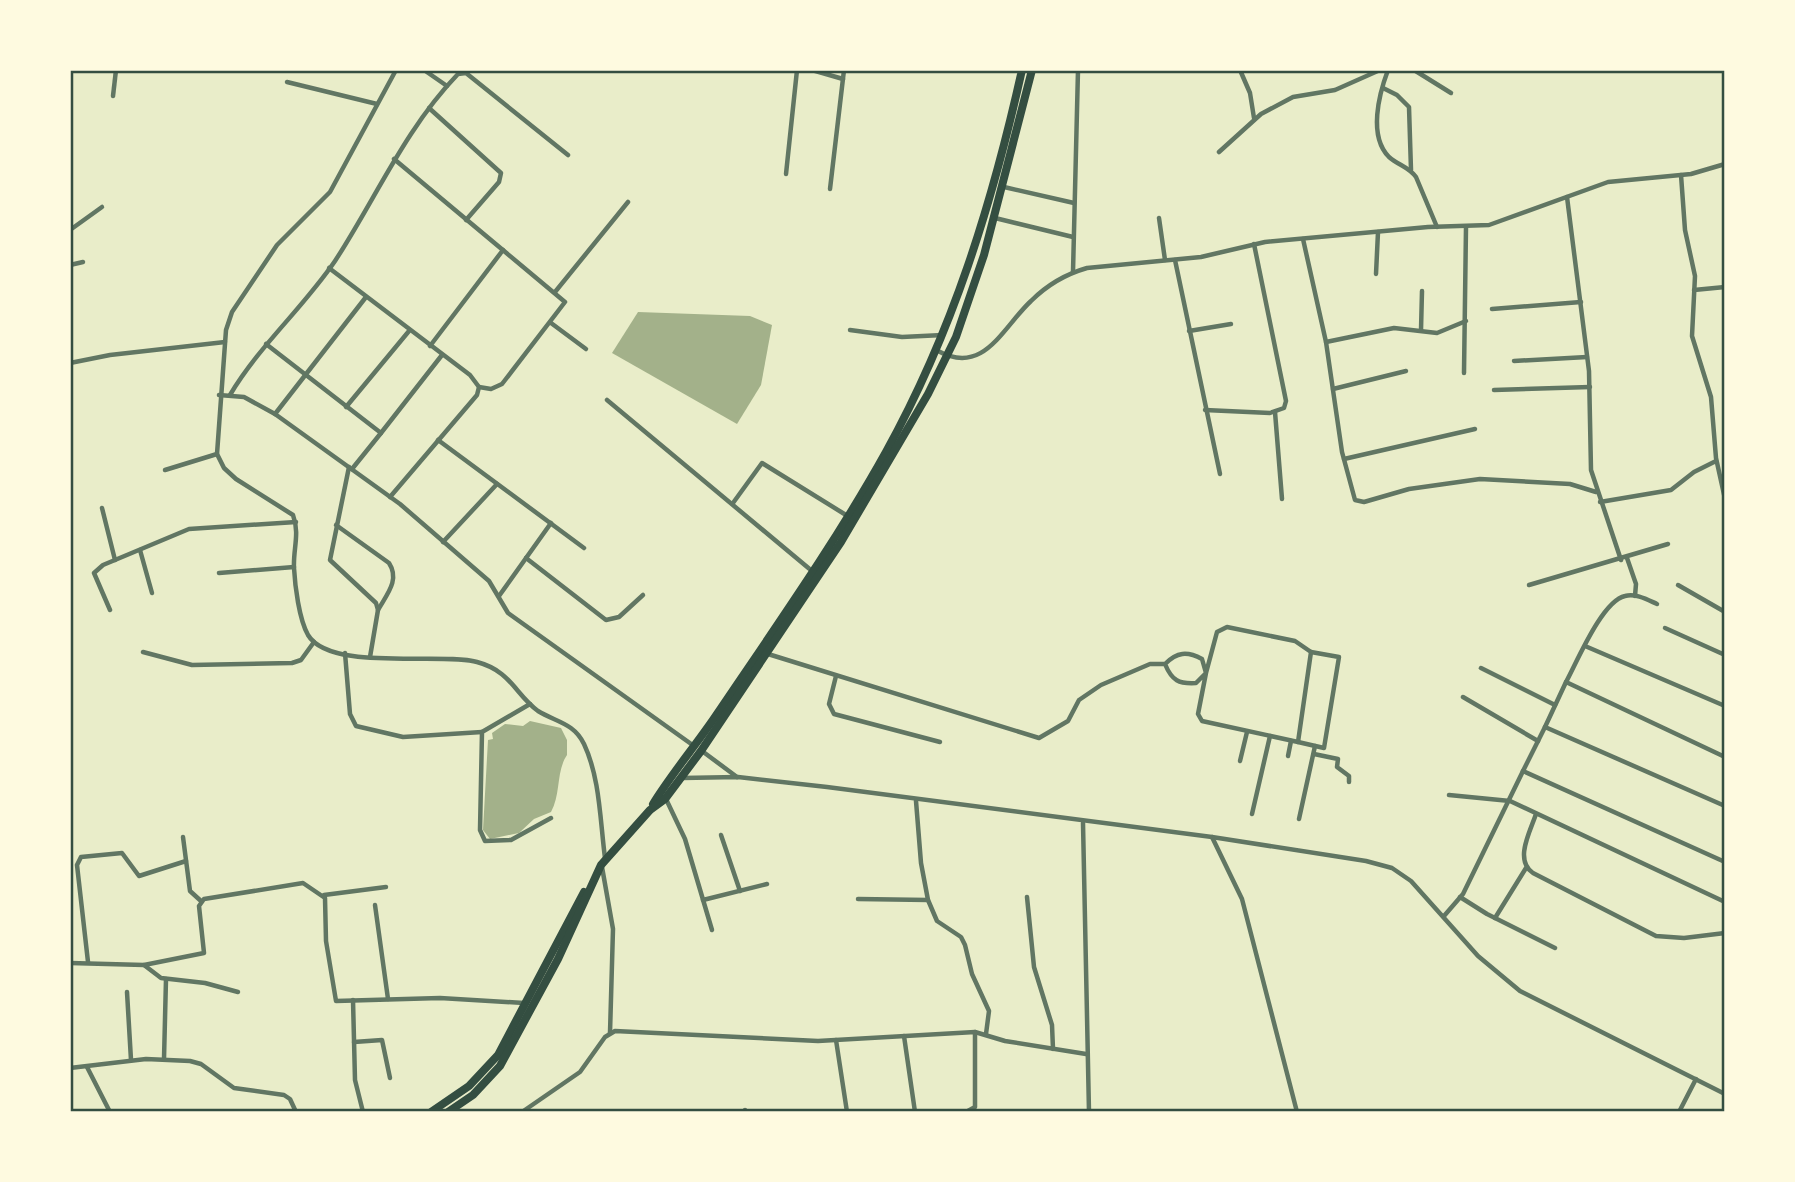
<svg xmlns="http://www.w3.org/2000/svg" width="1795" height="1182" viewBox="0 0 1795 1182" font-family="'Nunito Sans',sans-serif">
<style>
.water{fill:#a3b18a}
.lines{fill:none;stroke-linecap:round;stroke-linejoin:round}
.minor{stroke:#617663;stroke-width:4.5}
.trunk{stroke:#344e41;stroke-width:8}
.neatline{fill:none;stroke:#344e41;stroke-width:2.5}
</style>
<rect width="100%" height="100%" fill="#e9edc9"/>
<g class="water">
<path d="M638 312 750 316 772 325 761 385 737 424 612 353Z"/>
<path d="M530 721 561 728 567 740V755C556 771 561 794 551 812L534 819 519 833 490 839 483 830 488 740 493 739 492 733 505 724 523 726Z"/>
</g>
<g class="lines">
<g class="minor">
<path d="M396 70 330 192 277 245 232 312 226 330 217 454 224 468 236 479 293 515C300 534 293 549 294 568 295 586 299 619 308 635 330 672 442 652 477 662 511 671 515 694 538 711 556 722 574 723 584 744 600 778 600 820 605 858"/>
<path d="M424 70 447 86"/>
<path d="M812 70 843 79"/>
<path d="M1240 70 1250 93 1254 118"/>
<path d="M1388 70C1379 94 1368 136 1389 157 1398 165 1409 167 1416 177L1437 227"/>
<path d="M1414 70 1451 93"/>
<path d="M287 82 377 104"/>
<path d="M1383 88 1397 95 1409 107 1411 170"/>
<path d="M113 96 116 70"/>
<path d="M429 108 501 173 499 182 466 220"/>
<path d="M1219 152 1261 114 1293 97 1335 90 1380 70"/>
<path d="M394 159 565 302 502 384 491 389 479 387"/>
<path d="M786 174 797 70"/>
<path d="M1681 175 1685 230 1695 276 1692 336 1711 397 1716 458 1725 499"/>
<path d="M1004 187 1074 203"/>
<path d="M830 189 844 70"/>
<path d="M1567 197 1589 371 1591 470 1621 560"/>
<path d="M995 218 1073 237"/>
<path d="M1159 218 1165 260"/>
<path d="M70 230 102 207"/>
<path d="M1303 239 1326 342 1342 452 1355 500 1364 502 1409 489 1480 479 1570 484 1596 492"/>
<path d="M1175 260 1220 474"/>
<path d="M70 265 83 262"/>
<path d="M329 268 470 375 479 387 477 395 390 497"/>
<path d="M1073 272 1078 70"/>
<path d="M1376 274 1378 232"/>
<path d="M1694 290 1725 287"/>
<path d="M555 292 628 202"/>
<path d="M1492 309 1581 302"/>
<path d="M551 323 586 349"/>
<path d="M850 330 902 337 943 335"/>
<path d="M1421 330 1422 291"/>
<path d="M1189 331 1231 324"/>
<path d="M1326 342 1394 328 1437 333 1466 321"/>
<path d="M266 344 381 433 442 355"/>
<path d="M430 346 503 250"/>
<path d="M938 351C984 376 1002 328 1031 301 1047 285 1066 274 1087 268L1201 257 1265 242 1428 227 1489 225 1608 182 1691 174 1725 164"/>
<path d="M1514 361 1587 357"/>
<path d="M70 363 110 355 225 342"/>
<path d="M1464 373 1466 227"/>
<path d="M1333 389 1406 371"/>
<path d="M1494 390 1590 387"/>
<path d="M219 395 244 397 275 414 400 504 489 581 508 613 694 746"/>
<path d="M230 395C259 346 303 308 335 261 376 198 405 129 458 74L466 73 568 155"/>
<path d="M607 400 812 571"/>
<path d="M346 407 409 331"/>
<path d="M1205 410 1270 413 1284 408 1286 401 1254 244"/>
<path d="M1275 412 1282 499"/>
<path d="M275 414 366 297"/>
<path d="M438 440 584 548"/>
<path d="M1344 459 1475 429"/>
<path d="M349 467 330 560 376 603 378 610 370 657"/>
<path d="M352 469 381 433"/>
<path d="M165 470 217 454"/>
<path d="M1600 502 1671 490 1694 472 1716 461"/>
<path d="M733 503 762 463 846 515"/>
<path d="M102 508 115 560"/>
<path d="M336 525 389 563C400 580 387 594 378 610"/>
<path d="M443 542 497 484"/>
<path d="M140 550 152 593"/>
<path d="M526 558 606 620 619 617 643 595"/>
<path d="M1627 558 1636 584 1635 596"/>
<path d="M219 573 294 567"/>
<path d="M1529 585 1668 544"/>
<path d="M1678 585 1725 612"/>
<path d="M499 596 551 523"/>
<path d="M110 610 94 573 103 565 189 529 296 522"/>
<path d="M1665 628 1725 655"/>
<path d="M1585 646 1725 706"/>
<path d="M143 652 192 665 292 663 301 660 314 642"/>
<path d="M345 653 350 714 356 726 403 737 482 732"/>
<path d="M768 654 1039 738 1068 721 1079 700 1101 685 1150 664H1165C1172 681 1179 684 1196 683L1206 673 1217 632 1227 627 1295 641 1311 652 1298 742 1202 721 1198 714 1206 673 1202 659C1187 651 1177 652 1165 664"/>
<path d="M1481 668 1555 705"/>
<path d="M836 676 829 704 834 714 940 742"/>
<path d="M1566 682C1577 662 1602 601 1625 596 1636 593 1648 600 1657 604"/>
<path d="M1463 697 1538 741"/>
<path d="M530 704 482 732 480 830 485 841 511 840 551 818"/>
<path d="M1298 742 1324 748 1339 657 1311 652"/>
<path d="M702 751 737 777"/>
<path d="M1314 754 1338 759 1337 767 1349 776V782"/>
<path d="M1288 756 1291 741"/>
<path d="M1725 757 1566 682 1545 727 1725 806"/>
<path d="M1240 761 1247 732"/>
<path d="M1523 771 1545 727"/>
<path d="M682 778 738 777 827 787 1212 837 1366 861 1392 868 1411 881 1478 956 1520 991 1725 1094"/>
<path d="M1449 795 1510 801 1725 902"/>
<path d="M666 799 685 839 712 930"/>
<path d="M916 801 921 863 928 900 937 921 961 937 965 945 972 974 989 1011 986 1034"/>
<path d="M1252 814 1270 736"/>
<path d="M1536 814C1530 832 1514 860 1533 873L1656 936 1684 938 1725 933"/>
<path d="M1299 819 1315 746"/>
<path d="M1083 823 1089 1112"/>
<path d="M721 835 740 891"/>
<path d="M183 837 190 891 201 901"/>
<path d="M1212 837 1242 899 1297 1112"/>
<path d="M602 867 613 929 610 1033"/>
<path d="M324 895 386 887"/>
<path d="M1027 897 1034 967 1052 1025 1053 1049"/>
<path d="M1460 897 1487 914 1555 948"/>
<path d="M858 899 928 900"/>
<path d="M703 900 767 884"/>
<path d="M375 905 388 999"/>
<path d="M1444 916 1463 894 1523 771 1725 862"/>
<path d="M1495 918 1526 868"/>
<path d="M88 962 77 865 81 857 122 853 139 876 186 861"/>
<path d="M70 963 144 965 161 978 205 983 238 992"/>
<path d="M144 965 204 953 199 906 204 899 303 883 325 898 326 941 336 1001 440 998 524 1003"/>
<path d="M127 992 131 1060"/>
<path d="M353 1000 355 1080 363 1112"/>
<path d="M904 1036 915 1112"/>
<path d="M836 1040 847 1112"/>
<path d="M354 1042 382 1040 390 1078"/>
<path d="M164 1059 166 979"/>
<path d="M87 1067 110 1112"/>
<path d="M70 1068 146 1059 190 1061 201 1064 234 1088 284 1095 290 1099 296 1112"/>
<path d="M745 1110V1112"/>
<path d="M522 1112 580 1072 605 1037 615 1031 818 1041 975 1032 1005 1041 1086 1054"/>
<path d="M966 1112 975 1107V1032"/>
<path d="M1679 1112 1696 1079"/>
</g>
<g class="trunk">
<path d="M653 804C672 773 697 744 717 714 775 628 836 542 886 452 953 331 992 204 1022 70"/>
<path d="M431 1112 469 1086 498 1055 584 892"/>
<path d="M448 1112 473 1095 500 1066 558 959 601 865 650 810 665 799 701 751 841 542 928 394 956 337 984 255 1032 70"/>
</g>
</g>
<rect width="1795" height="1182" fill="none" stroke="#fefae0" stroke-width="144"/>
<rect x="72" y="72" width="1651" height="1038" class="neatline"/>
</svg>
